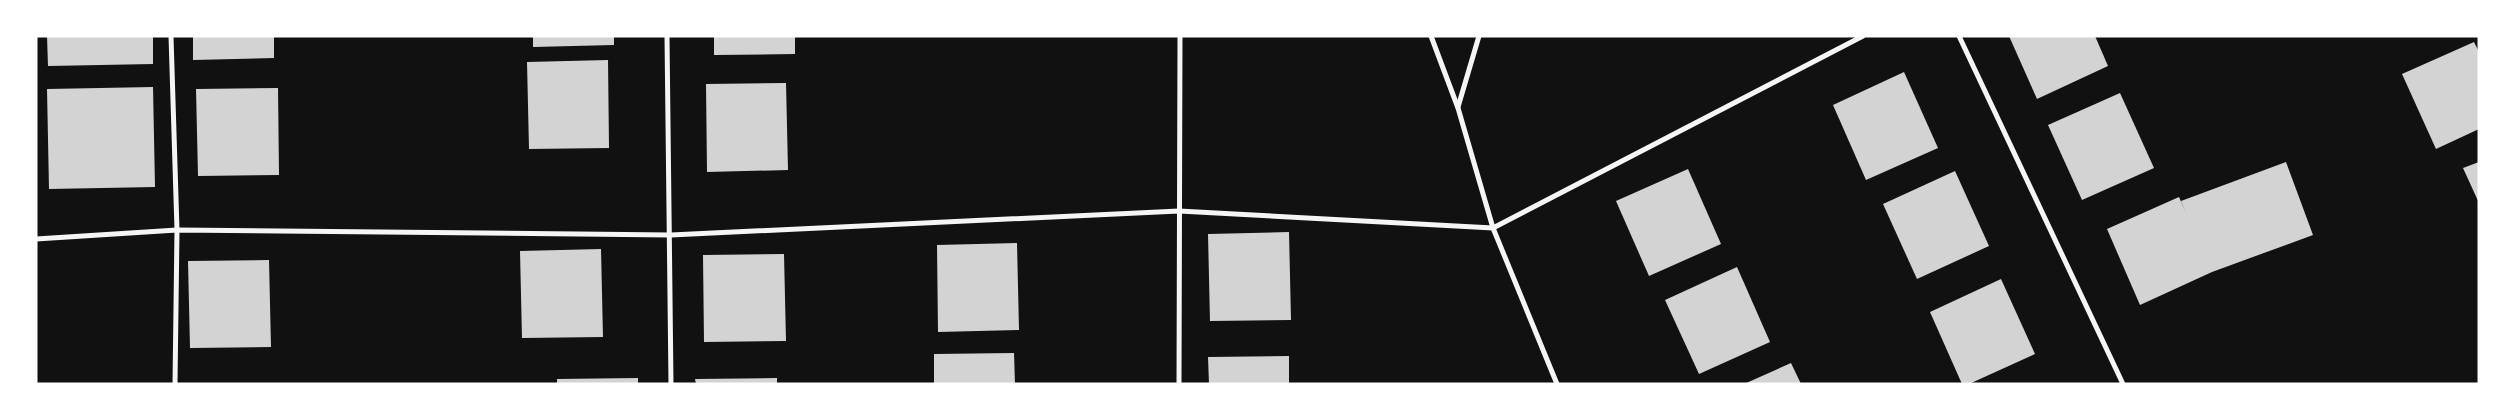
<svg xmlns="http://www.w3.org/2000/svg" width="2515" height="420" viewBox="0 0 2515 420" font-family="'Fira Sans',sans-serif">
<style>
.building{fill:#d3d3d3}
.lines{fill:none;stroke-linecap:round;stroke-linejoin:round}
.minor{stroke:#f5f5f5;stroke-width:5}
</style>
<rect width="100%" height="100%" fill="#111"/>
<g class="building">
<path d="M47 36H153V64L48 66Z"/>
<path d="M193 36H274V58L193 60Z"/>
<path d="M533 36H614V45L533 47Z"/>
<path d="M714 36H795V54L714 55Z"/>
<path d="M2009 36H2095L2108 66 2037 99Z"/>
<path d="M2474 42 2479 52V129L2436 149 2402 74Z"/>
<path d="M608 60 609 148 529 149 527 62Z"/>
<path d="M1904 72 1938 148 1866 180 1833 105Z"/>
<path d="M786 83 788 170 707 172 706 84Z"/>
<path d="M153 87 155 187 49 189 47 89Z"/>
<path d="M278 88 279 175 198 176 196 89Z"/>
<path d="M2120 93 2154 168 2082 200 2048 125Z"/>
<path d="M2286 162 2313 235 2212 272 2140 305 2107 229 2179 197 2186 213 2181 201Z"/>
<path d="M2479 162V203L2463 168Z"/>
<path d="M1688 169 1721 244 1649 276 1616 201Z"/>
<path d="M1955 171 1989 246 1917 279 1883 204Z"/>
<path d="M1289 232 1291 320 1210 321 1208 234Z"/>
<path d="M1017 243 1019 330 938 332 937 245Z"/>
<path d="M601 249 603 337 522 338 520 251Z"/>
<path d="M784 254 786 341 704 342 703 255Z"/>
<path d="M269 260 271 347 190 348 188 261Z"/>
<path d="M1737 267 1770 342 1699 374 1665 300Z"/>
<path d="M2001 279 2035 354 1969 384H1962L1930 312Z"/>
<path d="M1014 353 1015 384H934V354Z"/>
<path d="M1289 356V384H1209L1208 357Z"/>
<path d="M1791 363 1801 384H1744Z"/>
<path d="M638 378V384H557V379Z"/>
<path d="M777 378V384H696L695 379Z"/>
</g>
<g class="lines">
<g class="minor">
<path d="M171 36 177 230 175 384"/>
<path d="M667 36 671 384"/>
<path d="M1431 36 1458 108 1493 228 1863 36"/>
<path d="M1959 36 2123 384"/>
<path d="M1458 107 1479 36"/>
<path d="M36 239 177 230 671 235 1179 211 1493 228 1557 384"/>
<path d="M1179 384 1180 36"/>
</g>
</g>
<rect width="2515" height="420" fill="none" stroke="#ffffff" stroke-width="75"/>
</svg>
